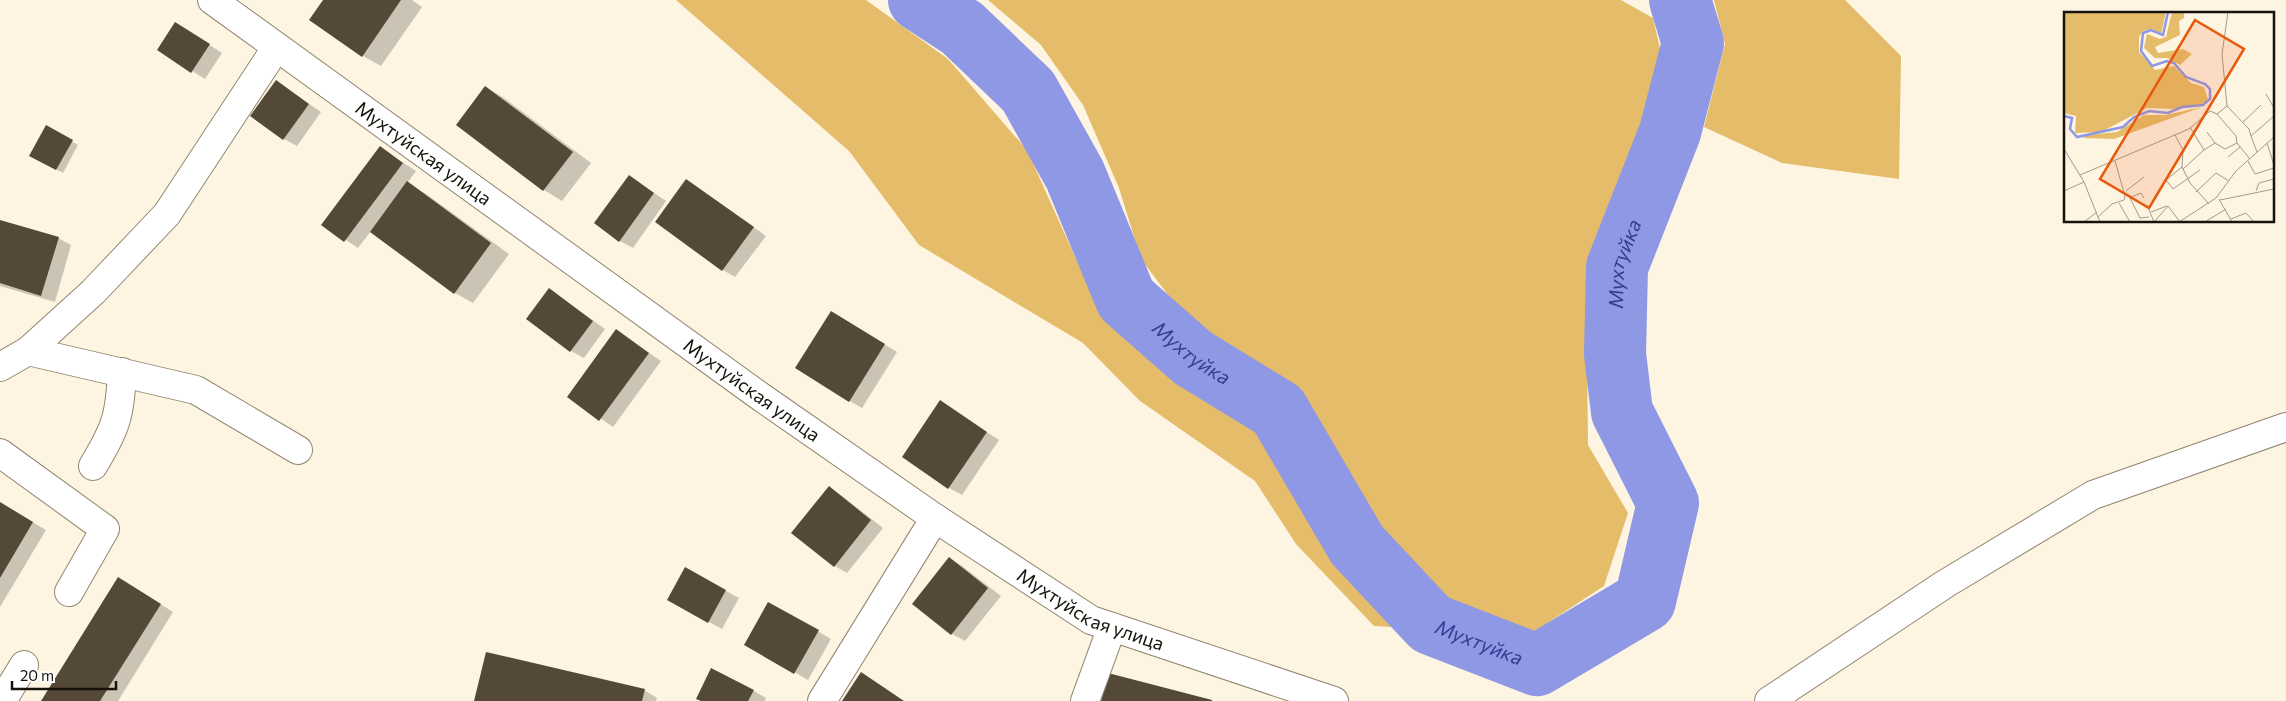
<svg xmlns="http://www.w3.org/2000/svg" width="2286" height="701" viewBox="0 0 2286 701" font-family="Commissioner,sans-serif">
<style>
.forest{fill:#e5bc69}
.shadow{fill:#0003}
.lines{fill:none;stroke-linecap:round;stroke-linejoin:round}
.river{stroke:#8e98e4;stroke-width:62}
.building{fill:#534936}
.minor-casing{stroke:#918671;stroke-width:30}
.minor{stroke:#fff;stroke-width:28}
.labels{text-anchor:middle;stroke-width:5;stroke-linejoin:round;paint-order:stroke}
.street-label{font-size:19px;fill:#17130b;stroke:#fff}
.water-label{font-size:20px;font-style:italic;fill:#393a92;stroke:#fff}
.inset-river{fill:none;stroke:#8e98e4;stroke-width:2.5}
.inset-road{fill:none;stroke:#a29a8c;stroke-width:1}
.view{fill:#e8590c;fill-opacity:0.15;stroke:#e8590c;stroke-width:2.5}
.inset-edge{fill:none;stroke:#17130b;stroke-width:2.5}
</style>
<rect width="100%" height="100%" fill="#fef4e2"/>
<g class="forest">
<path d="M676 0H866L948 59 1027 150 1090 290 1191 379 1264 432 1324 520 1409 628 1374 626 1296 544 1255 481 1140 401 1083 343 919 245 849 151Z"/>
<path d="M988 0H1621L1653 18 1664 66 1641 144 1604 225 1587 355 1588 445 1628 513 1604 586 1529 635 1482 621 1440 604 1409 558 1373 527 1317 451 1302 411 1268 372 1195 331 1141 259 1119 188 1083 105 1041 45Z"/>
<path d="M1714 0H1845L1901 56 1899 179 1782 163 1704 127 1725 44Z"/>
</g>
<g class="shadow">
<path d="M324 0H412L422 7 381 66 363 56Z"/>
<path d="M188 31 222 53 205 79 158 50Z"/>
<path d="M277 82 321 112 297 146 284 139Z"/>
<path d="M486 87 504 98 591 163 562 201 544 190 458 125Z"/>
<path d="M47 127 78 145 63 173 31 155Z"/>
<path d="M381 148 416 171 407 183 426 194 509 254 473 303 455 293 371 231 358 248 323 225Z"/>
<path d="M629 176 666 201 633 248 620 241Z"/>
<path d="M686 180 766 236 735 277 723 270Z"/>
<path d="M0 221 58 238 71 245 55 302 0 286Z"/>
<path d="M550 290 605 329 584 358 571 351Z"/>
<path d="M844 320 897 352 862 408 850 401Z"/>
<path d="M616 331 661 361 613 427 568 396Z"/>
<path d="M940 402 999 440 962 495 949 488Z"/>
<path d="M829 488 842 496 883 528 847 573 835 566Z"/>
<path d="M0 503 46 530 0 607Z"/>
<path d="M949 558 962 566 1001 596 965 641 952 634 914 604Z"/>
<path d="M686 569 739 598 722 629 682 607Z"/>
<path d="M132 586 173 612 118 701H43Z"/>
<path d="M768 603 831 639 808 680 746 644Z"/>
<path d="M644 690 657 698 656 701H476Z"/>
<path d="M754 691 766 698 765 701H703Z"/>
</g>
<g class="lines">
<path class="river" id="s1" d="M919 0 962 28 1028 91 1075 175 1126 299 1193 358 1278 410 1357 545 1431 624 1537 665 1645 601 1668 503 1622 412 1615 354 1617 267 1670 132 1693 43 1680 0"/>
</g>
<g class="building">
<path d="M323 0H401L362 57 309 20Z"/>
<path d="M175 22 210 44 191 73 157 50Z"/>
<path d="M276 80 309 104 283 140 250 116Z"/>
<path d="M485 86 573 152 543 191 456 125Z"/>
<path d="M46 125 73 140 56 170 29 156Z"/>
<path d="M380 146 403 163 344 242 321 225Z"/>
<path d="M629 175 654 193 619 242 594 223Z"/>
<path d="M686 179 754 227 722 271 655 222Z"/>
<path d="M407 181 491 243 454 294 370 232Z"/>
<path d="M0 220 59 237 41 296 0 283Z"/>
<path d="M549 288 593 321 570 352 526 319Z"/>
<path d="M831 311 885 344 849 402 795 368Z"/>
<path d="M616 329 649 353 599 421 567 397Z"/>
<path d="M940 400 987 432 948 489 902 457Z"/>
<path d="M829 486 871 520 834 567 791 533Z"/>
<path d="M0 502 33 522 0 578Z"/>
<path d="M949 557 988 588 951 635 912 604Z"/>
<path d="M685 567 726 590 708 623 667 600Z"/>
<path d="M118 577 161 604 100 701H41Z"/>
<path d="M768 602 819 630 794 674 744 645Z"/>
<path d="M486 652 645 689 642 701H474Z"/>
<path d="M711 668 754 690 748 701H701L696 699Z"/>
<path d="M861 672 904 701H842Z"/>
<path d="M1108 673 1212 700V701H1101Z"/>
</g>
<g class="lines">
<g class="minor-casing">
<g id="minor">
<path id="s2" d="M212 0 761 397 935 518 1091 620 1334 701"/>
<path d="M28 351 196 390 298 450"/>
<path d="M0 367 28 351 93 292 167 214 276 48"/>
<path d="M0 453 105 529 69 592"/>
<path d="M93 466C116 428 120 416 122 372"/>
<path d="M2 701 24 665"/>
<path d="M822 701 935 518"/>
<path d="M1085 701 1112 627"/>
<path d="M1769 701 1945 584 2093 495 2286 427"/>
</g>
</g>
<use href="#minor" class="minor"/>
</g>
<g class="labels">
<g class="street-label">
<text dy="7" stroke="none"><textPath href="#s2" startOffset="261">Мухтуйская улица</textPath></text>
<text dy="7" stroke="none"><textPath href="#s2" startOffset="666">Мухтуйская улица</textPath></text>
<text dy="7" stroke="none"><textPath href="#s2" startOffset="1071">Мухтуйская улица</textPath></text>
</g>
<g class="water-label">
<text dy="7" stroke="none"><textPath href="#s1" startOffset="1418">Мухтуйка</textPath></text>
<text dy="7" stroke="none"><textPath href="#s1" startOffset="458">Мухтуйка</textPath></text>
<text dy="7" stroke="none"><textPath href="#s1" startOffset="878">Мухтуйка</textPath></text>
</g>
</g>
<g transform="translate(2064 12)">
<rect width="210" height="210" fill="#fef4e2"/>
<path d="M0 0H102L97 22 88 17 79 19 75 25V40L91 58 110 54 127 71 140 75 144 87 138 92 109 97 83 96 37 120 11 121 12 104 0 101ZM108 0H120V6L115 9 116 23 91 35 94 41 119 37 128 42 116 53 103 46H91L80 36 83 22 96 27 102 25ZM138 95 50 127 19 126 24 123 53 120 80 103H102Z" fill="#e5bc69"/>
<path class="inset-river" d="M0 104 8 106 6 117 13 125 59 115 70 105 85 99 104 101 118 95 139 93 146 87V77L141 72 122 65 110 51 103 49 88 54 77 39 79 21 87 18 99 23 104 0"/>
<path class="inset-road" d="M202 82 210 96M163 94 158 42 164 0M153 102 163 94 185 117 187 124M179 110 197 93M111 123 119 138 118 155 126 171 145 192M151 131 161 137 173 131M203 131 210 153M0 137 20 170 36 210M140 138 151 131 143 120M193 140 187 124 210 104M164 145 176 135M184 149 191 162 210 156M118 155 102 168 109 177 136 158M119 157 140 138 126 115M16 163 125 117 146 99 153 102 172 124 173 131 186 147M0 179 20 170M62 179 80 165M192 179 195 171 210 167M132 180 152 161 165 169M65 186 77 181 80 186M66 186 76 206 85 205M155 187 168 210M156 188 210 177M55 191 66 210M83 193 90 210M87 200 103 194M34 205 48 192 60 188 61 184 51 149M167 207 182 201 190 210M20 210 33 200M90 210 104 194 116 210M115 210 152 186 172 159 210 125M141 210 162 197"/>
<path class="view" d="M131 8 180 37 85 196 36 167Z"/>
<rect width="210" height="210" class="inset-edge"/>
</g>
<path d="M12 681v8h104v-8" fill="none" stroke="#17130b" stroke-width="2.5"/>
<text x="20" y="681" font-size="15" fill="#17130b" stroke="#ffffff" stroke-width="4" paint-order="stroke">20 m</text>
</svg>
